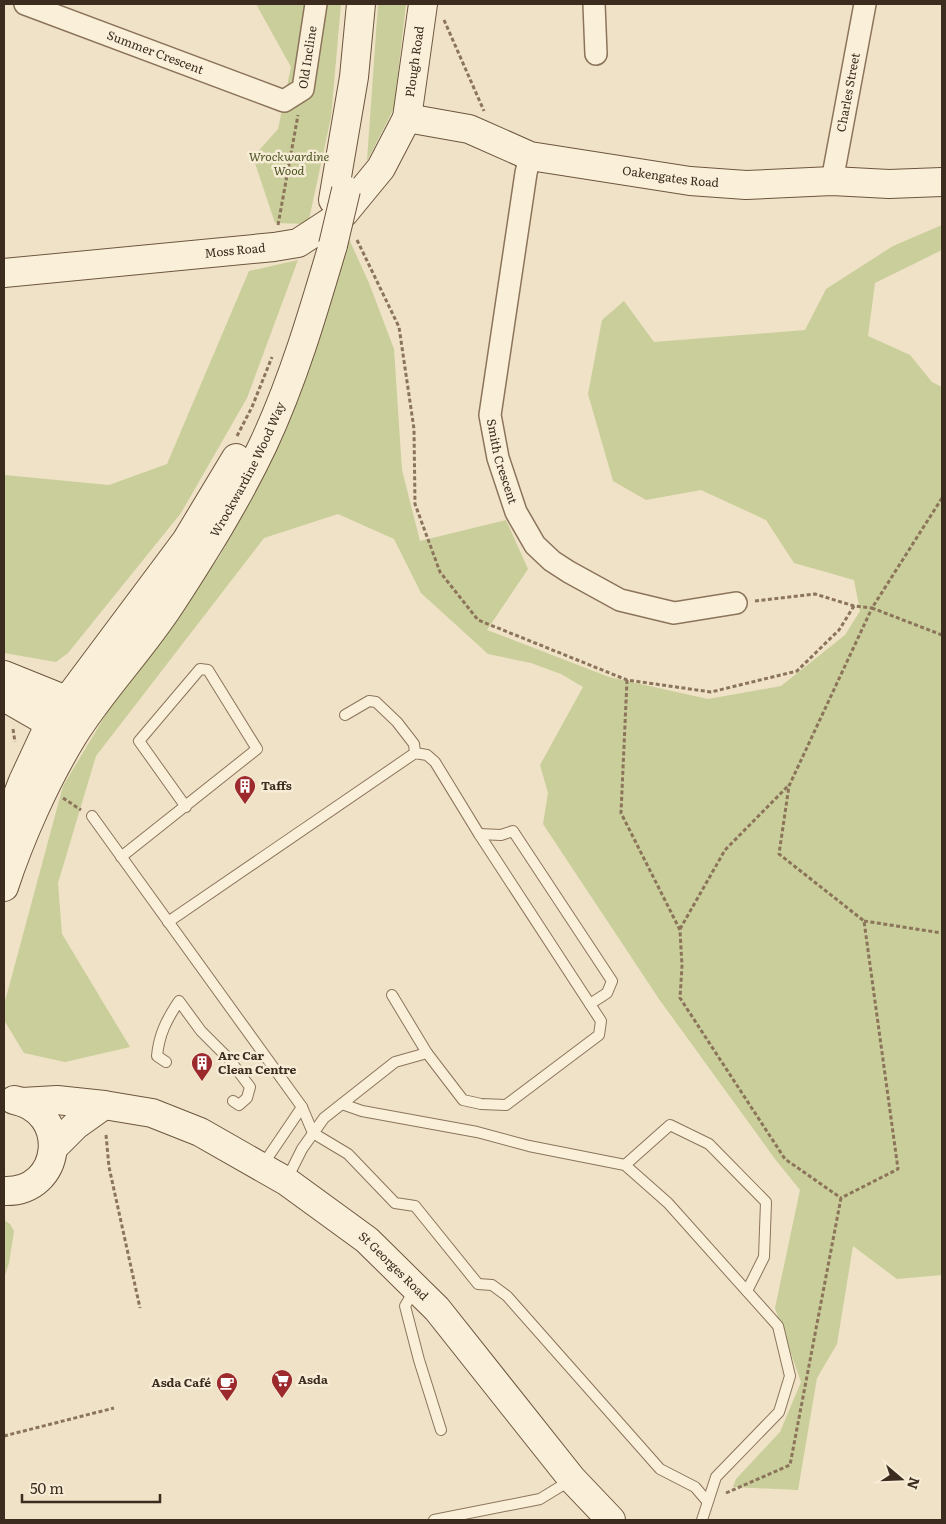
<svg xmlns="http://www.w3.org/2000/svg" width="946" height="1524" viewBox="0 0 946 1524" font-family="Literata,serif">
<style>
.green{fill:#c9ce9a}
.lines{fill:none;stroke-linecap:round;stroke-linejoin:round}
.lane-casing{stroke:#8c745b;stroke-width:12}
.street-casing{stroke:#8c745b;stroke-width:24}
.secondary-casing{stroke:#6e553e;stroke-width:30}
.path{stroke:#8c745b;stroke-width:3;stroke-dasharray:4 2.5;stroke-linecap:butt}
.lane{stroke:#faf0da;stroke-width:10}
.street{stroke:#faf0da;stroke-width:21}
.secondary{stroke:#faf0da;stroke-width:28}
.secondary-bridge-casing{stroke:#6e553e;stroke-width:30;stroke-linecap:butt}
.secondary-bridge{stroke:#faf0da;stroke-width:28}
.labels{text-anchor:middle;stroke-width:5;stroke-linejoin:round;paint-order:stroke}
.street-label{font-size:12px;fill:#3c2c1f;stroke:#f7ecd6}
.park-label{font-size:12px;font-style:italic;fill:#4d5825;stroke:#f7ecd6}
.poi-label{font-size:12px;font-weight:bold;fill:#3c2c1f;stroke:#f7ecd6;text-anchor:start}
</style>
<rect width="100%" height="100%" fill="#efe2c6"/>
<g class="green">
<path d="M256 4H341L331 117 308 224 275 223 253 157 278 129 291 67Z"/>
<path d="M378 4H406L394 108 367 161Z"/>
<path d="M942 225V250L875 283 868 336 910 355 932 382 942 387V1275L897 1279 853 1246 837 1344 817 1378 798 1490 733 1487 736 1479 780 1432 801 1382 775 1308 800 1190 775 1159 659 999 543 824 548 793 540 765 583 687 561 674 531 663 488 654 421 593 394 539 338 514 264 538 96 756 58 883 62 934 130 1047 65 1062 24 1053 4 1020V1005L63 786 135 666 220 556 287 418 348 237 369 283 394 349 402 470 420 541 506 520 528 569 487 630 609 677 708 699 781 686 845 635 860 611 854 580 794 563 766 520 701 490 646 500 613 481 588 394 602 320 624 301 654 342 805 330 826 289 893 246Z"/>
<path d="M298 260 247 398 181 513 68 653 56 662 4 653V475L109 485 167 464 249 271Z"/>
<path d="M4 1220 10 1224 14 1231 9 1263 4 1278Z"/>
</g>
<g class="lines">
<g class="lane-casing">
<g id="lane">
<path d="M345 715 369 701 376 702 397 722 414 744 415 753"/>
<path d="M92 816 302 1107 313 1133 348 1154 395 1203 415 1206 478 1284 492 1285 507 1296 660 1469 695 1487 707 1501"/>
<path d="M479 834 501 835 513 831 612 981 607 993 590 1004"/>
<path d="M121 857 257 749 208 670 200 669 139 741 186 807"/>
<path d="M168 922 415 753 427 755 435 762 479 834 601 1021 599 1035 506 1105 481 1104 463 1100 427 1053 395 1062 324 1118 302 1149 287 1179"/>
<path d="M392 995 427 1053"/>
<path d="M166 1062 157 1056C159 1034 167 1019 179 1001L201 1031 229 1059 250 1087 247 1098 239 1105 233 1101"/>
<path d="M342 1104 362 1111 477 1132 529 1146 625 1165 668 1203 778 1326 790 1376 779 1412 716 1477 702 1520"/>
<path d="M625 1165 670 1125 709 1144 766 1202 764 1257 747 1291"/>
<path d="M262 1166 302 1107"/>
<path d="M415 1289 405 1306 419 1360 441 1430"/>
<path d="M434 1520 540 1499 571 1480"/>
</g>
</g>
<g class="street-casing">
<g id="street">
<path id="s1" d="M25 4 284 101 303 89 316 4"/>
<path d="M594 4 596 54"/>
<path id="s2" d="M530 156 526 173 490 415 498 458 516 512 535 545 552 561 569 572 620 600 674 613 736 603"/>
<path id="s3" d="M832 181 865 4"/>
</g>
</g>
<g class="secondary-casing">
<g id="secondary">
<path id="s4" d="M407 118 469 129 530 156 690 181 746 185 832 181 889 184 942 182"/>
<path d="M333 200 354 77 361 4"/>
<path id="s5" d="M4 273 274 247 298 243 344 213 381 168 407 118 423 4"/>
<path d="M4 675 66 700 80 708"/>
<path d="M4 697 65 732"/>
<path d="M4 830 23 781 50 723 186 541 236 458"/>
<path id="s6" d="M4 887C20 838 46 780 73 736 102 689 142 649 172 602 205 551 237 500 263 445 293 381 313 313 333 245"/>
<path id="s7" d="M22 1102 57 1100 104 1105 152 1113 200 1132 286 1181 367 1240 437 1309 572 1479 611 1520"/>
<path d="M54 1147 76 1125 104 1105"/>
<path d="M4 1191C63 1193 71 1111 14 1100"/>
</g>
</g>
<g class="path">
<path d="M444 20 484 111"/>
<path d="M278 225 298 115"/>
<path d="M357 240 399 327 414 429 415 504 440 572 478 620 627 680 711 692 797 671 839 630 854 606"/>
<path d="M237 436 252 407 272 357"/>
<path d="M942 498 872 608 942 635"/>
<path d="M755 601 815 594 854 606 872 608 789 786 779 854 864 921 898 1169 841 1198"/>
<path d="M627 680 621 813 680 930 682 966 680 998 785 1159 841 1198"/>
<path d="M13 729 15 742"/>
<path d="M63 798 81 810"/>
<path d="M864 921 942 933"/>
<path d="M680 929 725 850 788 786"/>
<path d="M106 1135 109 1167 140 1308"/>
<path d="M4 1436 114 1408"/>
<path d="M726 1493 790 1465 841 1198"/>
</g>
<use href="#lane" class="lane"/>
<use href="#street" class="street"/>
<use href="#secondary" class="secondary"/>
<g class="secondary-bridge-casing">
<path id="secondary-bridge" d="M333 245 346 190"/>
</g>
<use href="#secondary-bridge" class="secondary-bridge"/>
</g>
<defs>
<g id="building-pin" transform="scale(1.125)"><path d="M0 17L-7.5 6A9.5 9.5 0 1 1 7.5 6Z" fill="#9c2a2d" stroke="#f7ecd6"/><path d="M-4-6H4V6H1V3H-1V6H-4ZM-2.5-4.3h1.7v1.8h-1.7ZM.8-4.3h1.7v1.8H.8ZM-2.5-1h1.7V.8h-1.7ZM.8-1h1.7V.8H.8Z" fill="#fff"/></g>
<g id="supermarket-pin" transform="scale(1.125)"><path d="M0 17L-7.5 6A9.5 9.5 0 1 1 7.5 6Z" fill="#9c2a2d" stroke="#f7ecd6"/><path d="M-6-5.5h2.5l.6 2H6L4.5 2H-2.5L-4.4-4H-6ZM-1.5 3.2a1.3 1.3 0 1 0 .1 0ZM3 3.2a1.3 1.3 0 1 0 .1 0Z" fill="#fff"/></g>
<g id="cafe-pin" transform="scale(1.125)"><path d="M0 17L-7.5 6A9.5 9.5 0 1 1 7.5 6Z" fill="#9c2a2d" stroke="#f7ecd6"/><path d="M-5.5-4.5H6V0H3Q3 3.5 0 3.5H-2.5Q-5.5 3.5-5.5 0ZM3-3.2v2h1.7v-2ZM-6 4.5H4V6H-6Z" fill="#fff"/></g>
</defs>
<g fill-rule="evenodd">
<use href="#building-pin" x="245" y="786"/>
<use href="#building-pin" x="202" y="1063"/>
<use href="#supermarket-pin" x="282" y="1380"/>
<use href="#cafe-pin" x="227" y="1383"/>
</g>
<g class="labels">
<g class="street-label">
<text dy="4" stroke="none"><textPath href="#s1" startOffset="139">Summer Crescent</textPath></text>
<text dy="4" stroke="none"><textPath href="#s1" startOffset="331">Old Incline</textPath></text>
<text dy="4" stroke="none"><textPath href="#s5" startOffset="522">Plough Road</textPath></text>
<text dy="4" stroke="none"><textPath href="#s3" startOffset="90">Charles Street</textPath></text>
<text dy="4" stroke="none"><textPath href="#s4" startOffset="272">Oakengates Road</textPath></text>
<text dy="4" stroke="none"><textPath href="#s5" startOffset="232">Moss Road</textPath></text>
<text dy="4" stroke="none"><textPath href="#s2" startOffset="310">Smith Crescent</textPath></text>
<text dy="4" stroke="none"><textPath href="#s6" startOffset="486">Wrockwardine Wood Way</textPath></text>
<text dy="4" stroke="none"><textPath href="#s7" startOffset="419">St Georges Road</textPath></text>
</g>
<g class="park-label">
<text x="289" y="161">Wrockwardine<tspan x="289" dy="14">Wood</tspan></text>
</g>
<g class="poi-label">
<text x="261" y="790">Taffs</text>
<text x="218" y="1060">Arc Car<tspan x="218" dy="14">Clean Centre</tspan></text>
<text x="298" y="1384">Asda</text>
<text x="211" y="1387" text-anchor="end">Asda Café</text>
</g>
</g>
<rect width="946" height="1524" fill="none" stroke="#3c2c1f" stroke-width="10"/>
<g transform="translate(901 1479) rotate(109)" stroke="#f7ecd6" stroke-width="4" paint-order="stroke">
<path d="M0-4L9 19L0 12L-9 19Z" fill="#3c2c1f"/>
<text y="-8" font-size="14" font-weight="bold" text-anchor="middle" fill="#3c2c1f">N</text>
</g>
<path d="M22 1494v8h138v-8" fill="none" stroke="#3c2c1f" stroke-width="2.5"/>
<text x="30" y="1494" font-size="15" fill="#3c2c1f" stroke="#f7ecd6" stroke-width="4" paint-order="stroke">50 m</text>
</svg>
